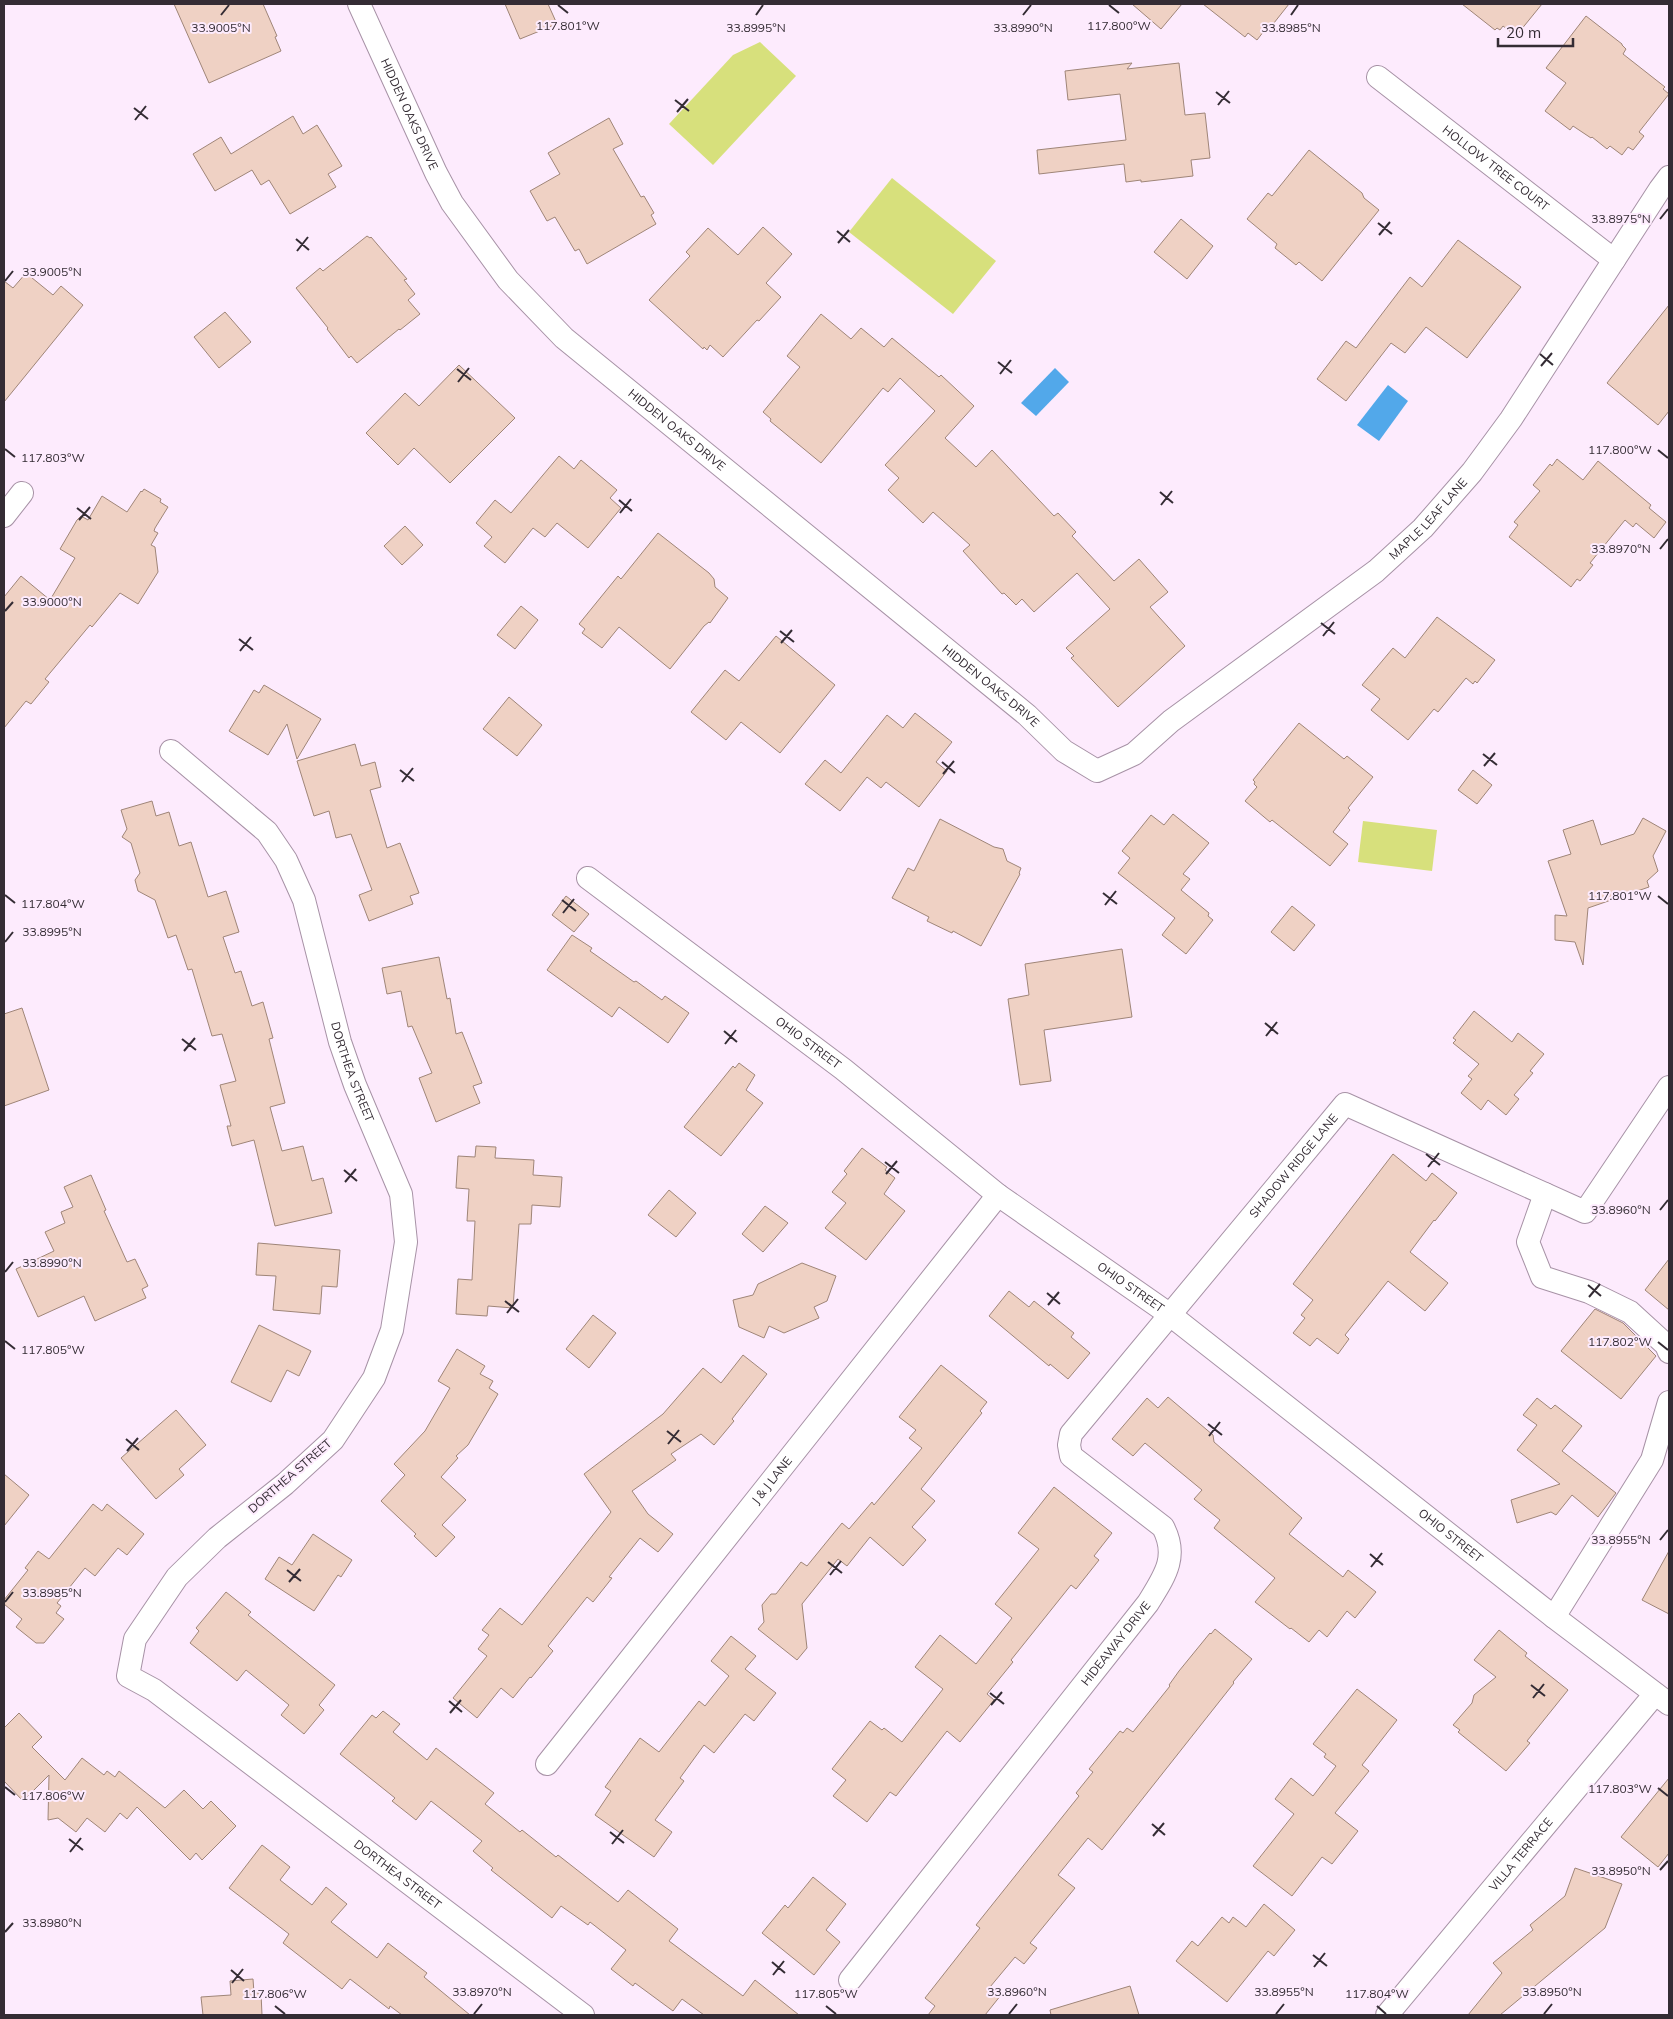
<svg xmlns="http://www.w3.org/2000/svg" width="1673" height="2019" viewBox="0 0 1673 2019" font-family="Mulish,sans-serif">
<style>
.green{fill:#d7e07c}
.water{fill:#52a8ea}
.building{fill:#efd1c4;stroke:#9f8578}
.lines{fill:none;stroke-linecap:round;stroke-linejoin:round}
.minor-casing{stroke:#a792a6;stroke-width:24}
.minor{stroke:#fff;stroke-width:22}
.ticks{fill:none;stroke:#342c34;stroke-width:2}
.labels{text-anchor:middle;stroke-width:4;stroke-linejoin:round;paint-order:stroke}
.street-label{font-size:12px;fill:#342c34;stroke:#fdebfd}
.ticks-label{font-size:12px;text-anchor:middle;fill:#342c34;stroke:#fdebfd;stroke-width:4;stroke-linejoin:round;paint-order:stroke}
</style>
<rect width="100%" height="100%" fill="#fdebfd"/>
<g class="green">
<path d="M760 42 796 76 713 165 669 124 733 55Z"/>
<path d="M892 178 996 261 953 314 849 232Z"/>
<path d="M1363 821 1437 830 1432 871 1358 862Z"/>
</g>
<g class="water">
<path d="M1055 368 1069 382 1036 416 1021 403Z"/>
<path d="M1388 385 1408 401 1379 441 1357 425Z"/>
</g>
<g class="building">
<path d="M174 4H263L277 36 275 37 281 51 209 83Z"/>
<path d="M505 4H548L557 24 520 39Z"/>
<path d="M1132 4H1182L1161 29Z"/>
<path d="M1203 4H1289L1266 33 1264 31 1257 40 1248 33 1245 37Z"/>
<path d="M1462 4H1542L1516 36 1503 26 1500 30 1497 28 1495 30Z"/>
<path d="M1586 16 1622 44V45L1626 49 1623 54 1665 87 1663 89 1669 94 1639 132 1644 136 1633 150 1628 147 1622 155 1610 146 1607 149 1592 137 1591 138 1573 126 1570 130 1545 111 1566 83 1546 68Z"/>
<path d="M1132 63 1127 69 1179 63 1185 115 1205 113 1210 158 1191 160 1193 176 1141 182V180L1126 182 1124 164 1039 174 1037 150 1126 140 1120 94 1068 100 1065 71Z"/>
<path d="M293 116 303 134 317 125 342 166 328 174 336 187 290 214 269 180 261 185 252 170 215 191 193 154 221 137 231 154Z"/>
<path d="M609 118 623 144 613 149 641 197 644 196 654 213 651 215 656 224 587 264 579 249 575 251 555 217 547 221 530 191 560 174 548 153Z"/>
<path d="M1309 150 1362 193 1364 198 1379 210 1322 281 1299 262 1296 265 1275 248 1277 244 1247 219 1268 193 1272 196Z"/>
<path d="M1181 219 1213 246 1187 279 1154 252Z"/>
<path d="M763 227 792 254 766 283 781 297 759 321 757 320 723 357 710 345 707 350 704 347 703 349 649 300 690 256 686 252 708 228 738 255Z"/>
<path d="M367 236 370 238 371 237 407 279 404 280 415 294 408 300 420 314 400 330 399 329 357 363 351 356 349 358 327 329 328 328 296 288 320 268 323 271Z"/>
<path d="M1458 240 1521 287 1467 358 1426 327 1405 353 1391 343 1346 401 1317 379 1346 341 1356 348 1410 277 1422 287Z"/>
<path d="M26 273 53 295 61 286 83 305 4 402V281L13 288Z"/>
<path d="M1669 305V411L1658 425 1607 383Z"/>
<path d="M225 312 251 342 219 368 194 337Z"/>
<path d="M821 314 851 339 861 328 884 347 892 338 939 377 941 375 974 406 945 438 976 467 992 450 1054 516 1058 513 1076 532 1072 536 1114 581 1139 559 1168 592 1150 607 1185 646 1118 707 1071 658 1074 656 1066 648 1110 609 1077 573 1034 612 1022 599 1016 605 1004 593 1002 594 963 551 970 545 933 512 923 523 888 490 899 478 885 465 935 411 900 378 888 392 883 388 821 463 770 421 771 419 763 412 800 367 787 356Z"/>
<path d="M459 365 515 418 450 483 414 448 398 465 366 433 405 393 419 406Z"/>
<path d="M559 456 574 469 581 460 617 490 610 498 621 508 588 548 557 523 545 537 533 528 505 563 484 546 492 537 476 523 495 500 511 513Z"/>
<path d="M1557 459 1583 480 1598 461 1651 505 1649 508 1666 522 1654 538 1636 523 1633 527 1625 520 1590 563 1593 565 1580 581 1577 579 1571 587 1509 537 1518 525 1514 522 1540 491 1533 485 1550 464 1552 466Z"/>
<path d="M144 489 161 499 160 502 168 507 155 528 154 531 158 533 151 545 155 547 158 572 138 604 120 593 92 627 90 625 45 679 49 682 31 704 26 701 4 728V597L21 576 50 600 75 558 60 549 77 520 81 516 88 520 102 496 127 512 141 491 142 492Z"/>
<path d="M405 526 423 545 402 565 384 546Z"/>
<path d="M658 533 709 573 714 579 715 587 728 598 710 623 709 622 704 626 670 669 619 627 602 648 582 633 585 629 579 624 618 576 621 579Z"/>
<path d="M521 606 538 620 515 649 497 635Z"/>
<path d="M1437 617 1495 660 1477 683 1475 681 1473 684 1466 678 1438 712 1434 709 1408 740 1371 710 1380 699 1362 685 1393 648 1405 658Z"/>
<path d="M776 636 835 685 780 753 741 722 726 740 691 712 725 670 739 681Z"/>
<path d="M264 685 321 719 297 759 287 724 268 755 229 731 254 690 259 693Z"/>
<path d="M509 697 542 725 517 756 483 729Z"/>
<path d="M915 713 952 742 936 762 947 771 919 807 886 782 881 788 867 777 840 811 805 784 825 760 841 773 887 715 903 728Z"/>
<path d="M1299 723 1344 759 1347 756 1373 777 1348 808 1350 810 1333 832 1348 844 1330 866 1272 820 1270 822 1245 801 1257 787 1254 784 1255 782 1253 780Z"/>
<path d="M355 744 361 766 375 762 381 787 370 790 387 848 400 843 419 893 410 896 413 904 369 921 359 895 372 890 351 834 336 838 329 811 314 816 297 761Z"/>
<path d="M1473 770 1492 785 1477 804 1458 790Z"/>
<path d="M152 801 156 816 169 812 179 846 191 842 208 897 226 891 239 932 223 937 235 973 241 971 252 1006 263 1002 273 1038 269 1039 285 1103 270 1107 282 1151 303 1146 312 1181 323 1178 332 1213 275 1226 254 1140 232 1146 227 1126H231L220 1085 236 1081 222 1034 212 1036 192 969 188 970 176 935 168 938 155 900 138 891 135 880 140 873 131 843 122 837 127 829 121 810Z"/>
<path d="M1173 814 1209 843 1183 874 1190 879 1181 890 1209 913 1208 916 1213 920 1186 954 1162 935 1175 918 1118 873 1130 858 1122 851 1151 815 1164 825Z"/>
<path d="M1643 818 1666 831 1653 856 1658 871 1647 881 1649 887 1588 908 1583 965 1575 942 1555 940V915L1567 916 1548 861 1571 854 1563 830 1593 820 1601 845 1634 834Z"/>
<path d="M940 819 994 847 1003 849 1007 861 1021 868 1019 873 1020 874 981 946 953 931 952 933 927 921 929 917 892 898 908 868 914 871Z"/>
<path d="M566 896 589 914 574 932 552 915Z"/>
<path d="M1292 906 1315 925 1294 951 1271 932Z"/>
<path d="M572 935 592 948 590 951 634 982 636 981 662 1000 665 996 689 1013 668 1043 619 1007 612 1017 547 970Z"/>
<path d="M1122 949 1132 1017 1044 1030 1051 1081 1020 1085 1008 999 1029 995 1025 964Z"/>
<path d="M439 957 447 999 450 998 456 1034 462 1032 482 1083 473 1086 480 1103 436 1122 419 1078 432 1073 412 1026 408 1027 401 991 387 994 382 968Z"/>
<path d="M22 1008 49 1090 4 1106V1014Z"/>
<path d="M1474 1011 1512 1042 1518 1033 1544 1054 1530 1071 1533 1073 1514 1095 1519 1099 1506 1115 1488 1100 1481 1110 1461 1093 1472 1079 1468 1076 1479 1064 1453 1043 1456 1040 1453 1038Z"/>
<path d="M739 1063 755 1075 746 1090 763 1103 721 1156 684 1127 733 1066 735 1068Z"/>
<path d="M476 1146 496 1147 495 1158 534 1160 533 1175 562 1177 560 1207 532 1205 531 1224H519L513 1308 488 1306 487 1316 456 1314 458 1279 472 1280 475 1221H467L469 1189 456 1188 458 1156 475 1157Z"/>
<path d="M862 1148 887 1167 885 1170 895 1178 884 1194 905 1211 866 1260 825 1228 846 1203 832 1192 847 1174 844 1171Z"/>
<path d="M1393 1154 1426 1181 1432 1173 1457 1193 1435 1221 1434 1220 1410 1252 1448 1283 1425 1311 1388 1281 1345 1335 1349 1339 1338 1354 1317 1338 1310 1346 1293 1333 1305 1318 1301 1315 1313 1300 1293 1284Z"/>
<path d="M91 1175 106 1210 104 1211 127 1262 135 1259 148 1286 142 1289 146 1298 95 1321 84 1296 38 1317 16 1269 54 1251 45 1232 65 1223 61 1212 73 1207 64 1187Z"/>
<path d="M669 1190 696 1213 676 1237 648 1215Z"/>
<path d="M765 1206 788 1223 763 1252 742 1234Z"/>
<path d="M258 1243 340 1250 337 1287 322 1286 320 1314 273 1310 276 1276 256 1275Z"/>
<path d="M1669 1259V1310L1645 1290Z"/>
<path d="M802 1263 836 1276 827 1301 814 1307 819 1318 784 1333 769 1326 764 1338 739 1327 733 1300 753 1295 758 1284Z"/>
<path d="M1009 1291 1029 1307 1034 1301 1074 1333 1071 1337 1090 1353 1068 1379 1050 1364 1049 1366 989 1316Z"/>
<path d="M1595 1309 1623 1323 1656 1356 1621 1399 1561 1351Z"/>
<path d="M593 1315 616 1333 589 1368 566 1349Z"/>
<path d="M259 1325 311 1351 299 1376 287 1370 271 1402 231 1382Z"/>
<path d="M457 1349 485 1366 480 1374 493 1381 489 1388 498 1394 468 1445 456 1456 458 1458 441 1477 466 1500 442 1525 455 1537 436 1557 414 1536 416 1534 381 1501 405 1475 394 1464 425 1431 450 1388 438 1381Z"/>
<path d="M743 1355 767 1374 732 1419 734 1421 714 1445 701 1434 671 1454 676 1460 632 1491 648 1514 673 1534 658 1552 640 1538 609 1577 612 1578 593 1602 587 1597 548 1646 553 1651 531 1678 530 1677 513 1698 501 1688 477 1718 453 1698 487 1656 478 1649 489 1635 482 1630 500 1608 522 1625 611 1512 584 1474 663 1414 703 1368 721 1383Z"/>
<path d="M941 1365 987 1402 980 1411 982 1413 921 1489 935 1501 912 1527 926 1540 903 1566 870 1537 847 1566 838 1559 802 1604 807 1648 797 1660 758 1629 764 1622 762 1605 771 1594H776L801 1562 807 1566 842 1523 849 1529 872 1502 874 1505 922 1448 909 1438 916 1430 899 1417Z"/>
<path d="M1168 1397 1213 1435 1214 1442 1302 1518 1289 1534 1343 1577 1348 1570 1376 1592 1355 1618 1347 1611 1327 1637 1319 1630 1309 1642 1291 1628 1290 1629 1255 1602 1275 1578 1214 1528 1220 1520 1194 1499 1202 1490 1145 1443 1133 1456 1112 1439 1147 1398 1158 1408Z"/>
<path d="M1537 1398 1551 1409 1555 1405 1582 1426 1562 1451 1616 1493 1598 1517 1572 1495 1556 1515 1551 1512 1517 1523 1511 1500 1560 1484 1517 1450 1537 1425 1523 1415Z"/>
<path d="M176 1410 206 1445 179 1469 184 1475 156 1499 121 1458Z"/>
<path d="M4 1474 29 1495 4 1526Z"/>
<path d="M1054 1487 1112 1533 1094 1556 1099 1560 1076 1589 1071 1585 1011 1660 1013 1662 987 1694 994 1700 960 1742 947 1731 896 1796 890 1792 867 1822 833 1796 846 1780 832 1769 870 1721 882 1730 884 1728 902 1742 943 1689 915 1667 940 1635 976 1664 1012 1618 995 1604 1039 1549 1018 1533Z"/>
<path d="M93 1504 102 1511 107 1504 144 1534 127 1555 118 1548 95 1576 85 1568 57 1603 61 1606 56 1613 64 1619 44 1643H36L16 1627 22 1619 4 1604V1600L28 1570 25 1568 38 1551 49 1559Z"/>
<path d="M313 1534 352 1560 341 1577 338 1575 314 1611 265 1579 279 1557 292 1565Z"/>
<path d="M1669 1551V1614L1642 1600Z"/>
<path d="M226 1592 251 1612 248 1615 335 1685 319 1705 324 1710 304 1734 281 1715 289 1705 246 1670 237 1681 190 1643 199 1631 196 1628Z"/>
<path d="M1215 1629 1252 1659 1233 1682 1234 1683 1102 1850 1088 1838 1058 1875 1075 1888 1030 1943 1037 1948 1024 1964 1015 1957 990 1987 1001 1995 985 2015H928L935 2006 925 1998 980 1928 976 1925 1079 1796 1076 1793 1093 1772 1089 1769 1120 1731 1123 1733 1127 1728 1133 1732 1170 1686 1169 1685 1179 1671 1210 1633 1211 1634Z"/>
<path d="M1499 1630 1527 1653 1525 1656 1568 1690 1527 1741 1530 1743 1506 1771 1458 1732 1460 1730 1453 1725 1472 1703 1474 1695 1496 1677 1474 1660Z"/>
<path d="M731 1636 756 1656 745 1669 776 1693 754 1721 745 1714 714 1753 704 1745 680 1778 684 1781 655 1820 672 1832 654 1857 595 1815 611 1791 605 1787 640 1738 659 1752 699 1701 705 1706 729 1676 711 1661Z"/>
<path d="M1357 1689 1397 1720 1362 1765 1369 1771 1335 1813 1358 1831 1332 1864 1322 1857 1292 1896 1253 1866 1294 1814 1275 1799 1291 1778 1313 1796 1336 1766 1324 1757 1326 1754 1313 1744Z"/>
<path d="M383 1711 400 1724 393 1732 427 1760 436 1748 494 1793 485 1804 520 1832 522 1830 556 1857 558 1855 618 1902 628 1890 678 1929 669 1941 743 1996 755 1980 799 2015H704L682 1999 673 2011 635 1983 633 1986 611 1969 626 1950 590 1922 588 1925 561 1906 552 1918 491 1870 493 1868 473 1851 482 1841 431 1801 416 1820 392 1801 395 1798 340 1754 372 1715 376 1718Z"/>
<path d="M19 1713 42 1737 32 1747 65 1780 82 1758 104 1775 107 1771 115 1777 119 1771 165 1808 184 1790 203 1809 211 1801 236 1826 202 1860 196 1853 190 1860 137 1807 127 1819 120 1813 105 1832 87 1818 76 1832 58 1818 48 1820 49 1775 23 1801 4 1781V1728Z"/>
<path d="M1669 1778V1853L1658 1867 1621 1837Z"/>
<path d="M262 1845 290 1867 280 1880 312 1905 326 1887 347 1904 331 1922 377 1958 388 1943 427 1973 424 1977 470 2015H402L390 2006 389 2009 350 1979 342 1989 283 1943 289 1934 229 1888Z"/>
<path d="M1575 1868 1622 1884 1605 1928 1500 2015H1468L1502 1973 1493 1963 1533 1930 1530 1925 1565 1896Z"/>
<path d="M813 1877 846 1904 826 1930 840 1942 814 1975 762 1933 785 1905 788 1908Z"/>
<path d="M1264 1904 1295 1930 1274 1956 1268 1951 1227 2002 1176 1961 1192 1941 1198 1946 1222 1917 1229 1923 1233 1917 1246 1927Z"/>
<path d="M253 1979 254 1993H261L262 2015H203L201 1997 231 1995 230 1981Z"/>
<path d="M1130 1986 1139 2015H1051L1050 2010Z"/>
</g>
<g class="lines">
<g class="minor-casing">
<g id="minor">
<path id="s1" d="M359 4 436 173 452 203 508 280 564 338 1027 715 1064 751 1097 771 1134 754 1171 721 1376 571 1423 528 1472 472 1511 419 1660 189 1669 177"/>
<path id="s2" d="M1378 77 1614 260"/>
<path d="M4 516 22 493"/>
<path id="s3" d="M171 751 267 832 286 860 304 900 340 1042 355 1085 401 1194 406 1242 392 1330 374 1378 333 1440 285 1484 217 1538 177 1577 135 1639 128 1676 154 1690 583 2015"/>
<path id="s4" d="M588 878 843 1069 998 1195 1169 1314 1554 1617 1669 1704"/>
<path d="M1545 1194 1528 1242 1542 1277 1589 1292 1630 1312 1666 1345 1669 1352"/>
<path d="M1554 1617 1652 1460 1669 1402"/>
<path id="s5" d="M547 1764 998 1195"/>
<path id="s6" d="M850 1980 1148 1603C1164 1577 1179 1557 1163 1527L1071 1456 1069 1445 1071 1434 1345 1104 1585 1212 1669 1087"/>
<path id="s7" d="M1387 2015 1655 1694"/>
</g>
</g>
<use href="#minor" class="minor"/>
</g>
<path class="ticks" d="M558 5 568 13M1109 5 1119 13M221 15 229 5M756 15 763 5M1023 15 1031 5M1291 15 1298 5M1216 92 1230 103M675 100 689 111M1218 105 1229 91M134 108 148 119M677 112 688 99M135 120 146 106M1660 219 1668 209M1378 223 1392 234M837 231 850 242M1379 235 1390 222M296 239 309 250M838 243 849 230M297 251 308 237M5 281 13 271M1540 354 1553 365M998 362 1012 373M1541 366 1552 353M457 369 471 380M1000 374 1011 360M458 382 469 368M5 449 15 457M1658 450 1668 458M1160 492 1173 503M619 500 632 511M1161 505 1172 491M77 508 91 519M620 513 631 499M79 520 90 507M1660 549 1668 539M5 611 13 602M1321 623 1335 634M780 631 794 642M1323 636 1334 622M239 639 253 650M781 643 792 630M240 651 251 637M1483 754 1497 765M942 762 955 773M1484 766 1495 753M400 770 414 781M943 774 954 761M402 782 413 768M1103 893 1117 904M5 895 15 903M1658 896 1668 904M562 900 576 911M1105 905 1116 891M563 913 574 899M5 942 13 932M1265 1023 1278 1034M724 1031 737 1042M1266 1036 1277 1022M182 1039 196 1050M725 1044 736 1030M184 1051 195 1038M1426 1154 1440 1165M885 1162 899 1173M1428 1167 1439 1153M344 1170 357 1181M886 1174 897 1161M345 1182 356 1169M1660 1210 1668 1200M5 1272 13 1262M1588 1285 1601 1296M1047 1293 1060 1304M1589 1297 1600 1284M505 1301 519 1312M1048 1305 1059 1292M507 1313 518 1299M5 1341 15 1349M1658 1342 1668 1350M1208 1424 1222 1435M667 1431 681 1442M1209 1436 1220 1422M126 1439 139 1450M668 1444 679 1430M127 1451 138 1438M1660 1540 1668 1530M1370 1554 1383 1565M828 1562 842 1573M1371 1567 1382 1553M287 1570 301 1581M830 1575 841 1561M289 1582 300 1569M5 1602 13 1592M1531 1685 1545 1696M990 1693 1004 1704M1533 1698 1544 1684M449 1701 462 1712M991 1705 1002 1692M450 1713 461 1700M5 1787 15 1795M1658 1788 1668 1796M1152 1824 1165 1835M610 1832 624 1843M1153 1836 1164 1823M69 1839 83 1850M612 1844 623 1830M70 1852 81 1838M1660 1870 1668 1861M5 1932 13 1923M1313 1955 1327 1966M772 1962 785 1973M1314 1967 1325 1953M231 1970 244 1981M773 1975 784 1961M232 1983 243 1969M275 2006 285 2014M826 2006 836 2014M1377 2006 1386 2014M474 2014 482 2004M1009 2014 1017 2004M1276 2014 1284 2004M1544 2014 1552 2004"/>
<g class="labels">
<g class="street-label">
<text dy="4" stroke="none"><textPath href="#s1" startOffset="121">HIDDEN OAKS DRIVE</textPath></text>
<text dy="4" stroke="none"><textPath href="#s2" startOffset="149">HOLLOW TREE COURT</textPath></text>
<text dy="4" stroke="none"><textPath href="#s1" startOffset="541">HIDDEN OAKS DRIVE</textPath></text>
<text dy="4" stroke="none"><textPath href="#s1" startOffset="1501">MAPLE LEAF LANE</textPath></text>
<text dy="4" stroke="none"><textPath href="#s1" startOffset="946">HIDDEN OAKS DRIVE</textPath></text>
<text dy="4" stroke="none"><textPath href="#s4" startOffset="275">OHIO STREET</textPath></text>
<text dy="4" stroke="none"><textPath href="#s3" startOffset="382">DORTHEA STREET</textPath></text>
<text dy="4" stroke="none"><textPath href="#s6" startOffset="1050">SHADOW RIDGE LANE</textPath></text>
<text dy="4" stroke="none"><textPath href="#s4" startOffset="680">OHIO STREET</textPath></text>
<text transform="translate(290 1476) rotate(-41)" y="4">DORTHEA STREET</text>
<text dy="4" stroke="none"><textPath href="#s5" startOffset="362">J &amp; J LANE</textPath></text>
<text dy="4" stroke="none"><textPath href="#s4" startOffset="1085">OHIO STREET</textPath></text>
<text dy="4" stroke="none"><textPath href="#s6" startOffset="429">HIDEAWAY DRIVE</textPath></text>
<text dy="4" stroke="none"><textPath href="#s7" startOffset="209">VILLA TERRACE</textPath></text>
<text dy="4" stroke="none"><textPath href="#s3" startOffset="1432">DORTHEA STREET</textPath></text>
</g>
</g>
<g class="ticks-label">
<text x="568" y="30">117.801°W</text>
<text x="1119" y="30">117.800°W</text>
<text x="221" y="32">33.9005°N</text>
<text x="756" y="32">33.8995°N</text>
<text x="1023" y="32">33.8990°N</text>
<text x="1291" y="32">33.8985°N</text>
<text x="1621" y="223">33.8975°N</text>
<text x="52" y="276">33.9005°N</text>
<text x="1620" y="454">117.800°W</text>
<text x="53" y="462">117.803°W</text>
<text x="1621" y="553">33.8970°N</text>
<text x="52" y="606">33.9000°N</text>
<text x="1620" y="900">117.801°W</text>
<text x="53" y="908">117.804°W</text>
<text x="52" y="936">33.8995°N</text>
<text x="1621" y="1214">33.8960°N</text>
<text x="52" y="1267">33.8990°N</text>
<text x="1620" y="1346">117.802°W</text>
<text x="53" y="1354">117.805°W</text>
<text x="1621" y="1544">33.8955°N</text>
<text x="52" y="1597">33.8985°N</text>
<text x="1620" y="1793">117.803°W</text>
<text x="53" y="1800">117.806°W</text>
<text x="1621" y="1875">33.8950°N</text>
<text x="52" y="1927">33.8980°N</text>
<text x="482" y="1996">33.8970°N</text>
<text x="1017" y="1996">33.8960°N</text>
<text x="1284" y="1996">33.8955°N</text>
<text x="1552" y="1996">33.8950°N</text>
<text x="275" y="1998">117.806°W</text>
<text x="826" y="1998">117.805°W</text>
<text x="1377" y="1998">117.804°W</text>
</g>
<rect width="1673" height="2019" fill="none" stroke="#342c34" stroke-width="10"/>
<path d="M1498 38v8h75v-8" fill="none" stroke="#342c34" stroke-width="2.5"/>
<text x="1506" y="38" font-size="15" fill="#342c34" stroke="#fdebfd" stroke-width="4" paint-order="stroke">20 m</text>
</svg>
